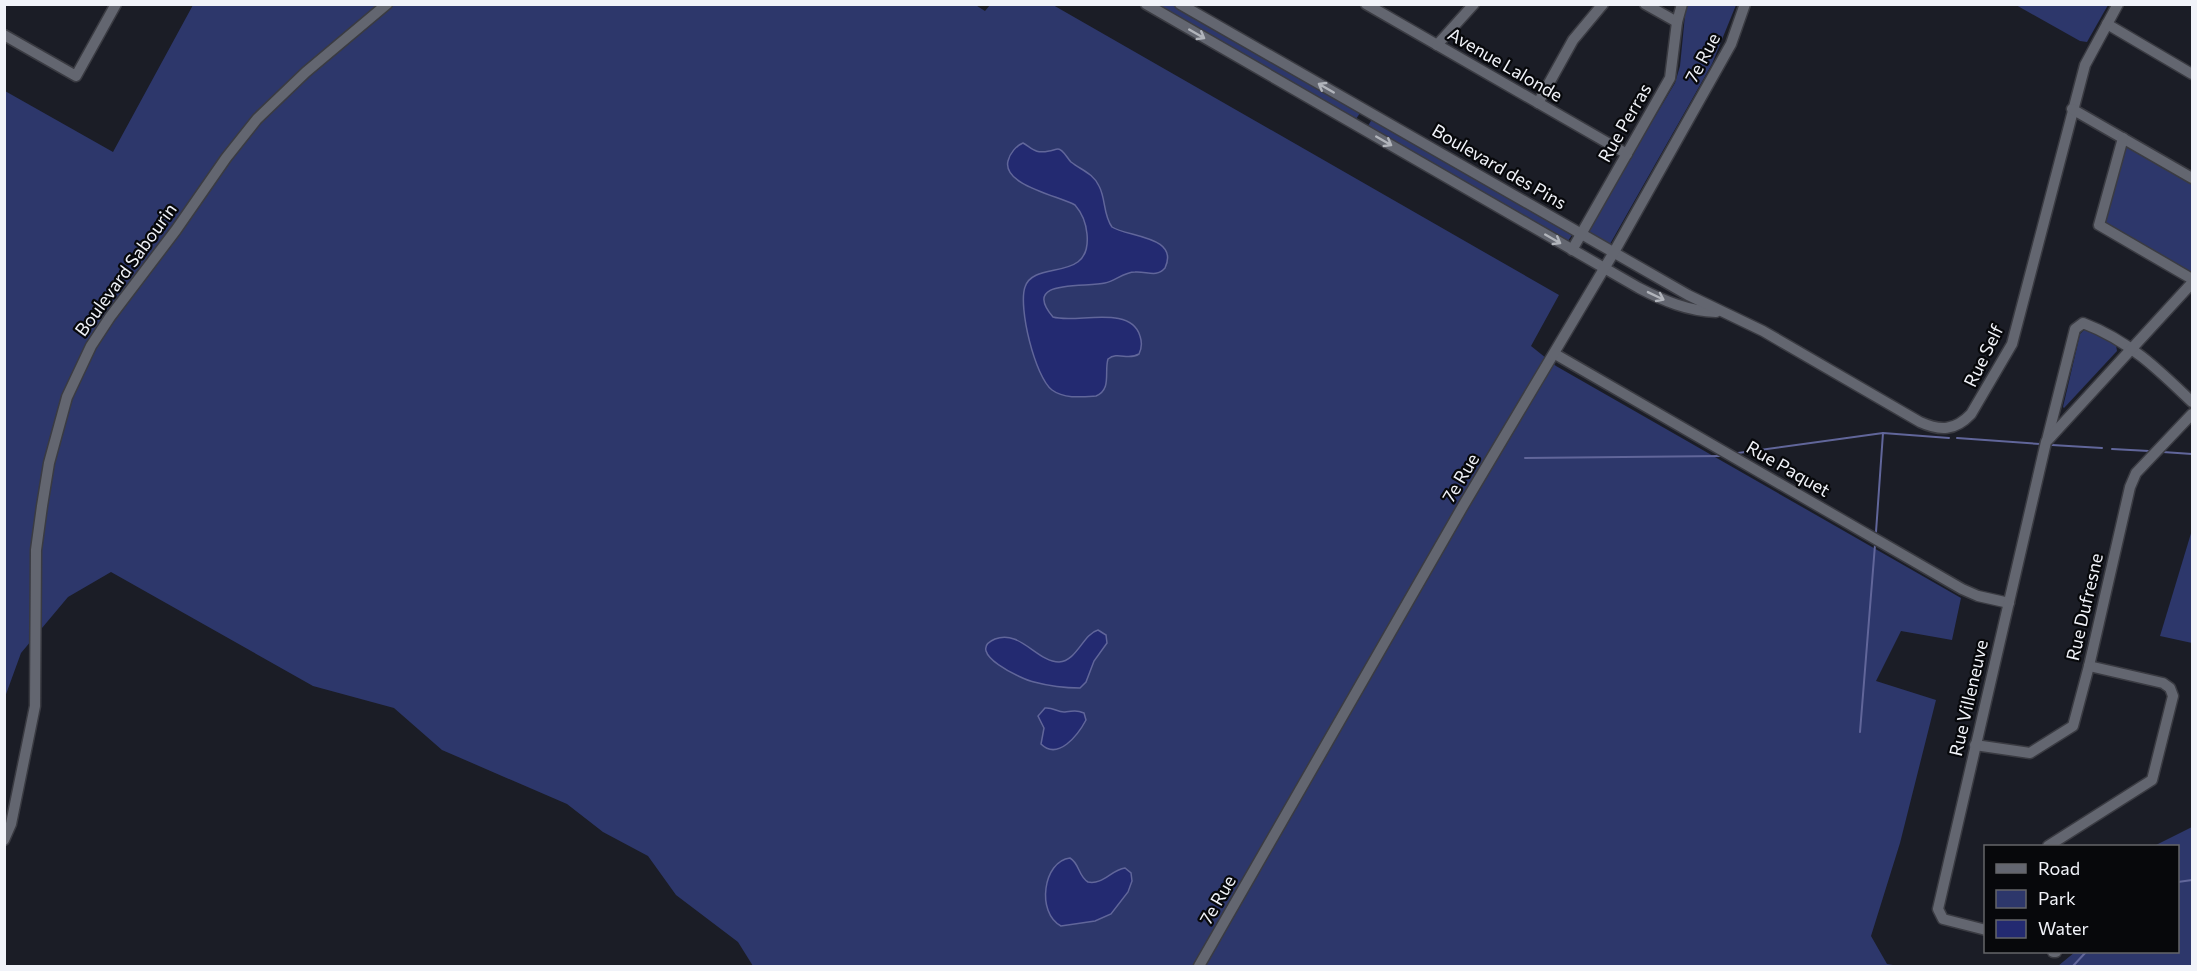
<svg xmlns="http://www.w3.org/2000/svg" width="2197" height="971" viewBox="0 0 2197 971" font-family="Commissioner,sans-serif">
<style>
.green{fill:#2d376b}
.water{fill:#232a71;stroke:#61669a;stroke-width:1.5}
.lines{fill:none;stroke-linecap:round;stroke-linejoin:round}
.stream{stroke:#61669a;stroke-width:2}
.minor-casing{stroke:#3a3b42;stroke-width:13}
.minor{stroke:#636670;stroke-width:10}
.oneway{stroke:#b1b4bb}
.labels{text-anchor:middle;stroke-width:4.5;stroke-linejoin:round;paint-order:stroke}
.street-label{font-size:18px;fill:#f1f3f9;stroke:#07080b}
</style>
<rect width="100%" height="100%" fill="#1b1d26"/>
<g class="green">
<path d="M974 4 985 11 990 5H1053L1559 295 1531 346 1556 366 1961 598 1952 640 1901 631 1876 681 1936 700 1900 843 1871 936 1887 964 1899 966H753L738 942 676 895 648 856 603 832 567 804 442 750 394 708 313 686 111 572 68 597 21 653 5 697V91L113 152 193 5Z"/>
<path d="M1158 5H1172L1360 113 1356 119Z"/>
<path d="M1686 5H1736L1712 64 1610 244 1587 231 1675 83 1680 66Z"/>
<path d="M2016 5H2108L2087 42 2080 41Z"/>
<path d="M1372 119 1572 235 1568 241 1368 126Z"/>
<path d="M2123 138 2192 178V279L2099 226Z"/>
<path d="M2085 329 2116 345 2117 351 2064 408 2063 407 2080 334Z"/>
<path d="M2192 530V643L2160 636Z"/>
<path d="M2192 827V966H2058L2075 952H2178V846H2154Z"/>
</g>
<g class="water">
<path d="M1023 143C1033 149 1035 154 1049 151 1052 151 1055 149 1058 149 1063 149 1067 158 1071 162 1081 170 1093 173 1099 186 1106 199 1103 215 1112 227 1127 237 1180 236 1165 268 1156 278 1147 271 1135 272 1124 272 1115 281 1105 283 1086 288 1020 278 1053 317 1075 324 1131 304 1140 336 1142 342 1142 348 1139 354 1128 361 1118 351 1108 359 1104 372 1112 389 1096 396 1082 397 1064 399 1052 390 1035 377 1018 307 1025 287 1034 259 1092 284 1087 234 1086 223 1082 213 1075 205 1059 196 1002 185 1008 161 1010 153 1016 146 1023 143Z"/>
<path d="M1098 630 1106 635 1107 643 1094 661 1086 682 1080 688C1065 688 1049 686 1034 682 1023 680 963 652 995 639 1020 629 1037 662 1059 662 1077 661 1083 634 1098 630Z"/>
<path d="M1045 708C1053 707 1057 712 1064 712 1072 711 1076 710 1084 713L1086 720C1078 735 1058 761 1041 744L1044 728 1038 716Z"/>
<path d="M1070 858C1080 864 1078 876 1088 882 1103 885 1111 870 1125 868L1131 873 1132 881 1128 892 1111 914 1095 921 1061 926C1036 913 1043 861 1070 858Z"/>
</g>
<g class="lines">
<g class="stream">
<path d="M1957 438 2040 444"/>
<path d="M2052 445 2102 448"/>
<path d="M2112 449 2149 451"/>
<path d="M2163 452 2192 454"/>
<path d="M1738 453 1883 433 1949 438"/>
<path d="M1525 458 1722 456"/>
<path d="M1876 532 1883 433"/>
<path d="M1860 732 1875 545"/>
<path d="M2178 882 2192 880"/>
<path d="M2073 966 2086 952"/>
</g>
<g class="minor-casing">
<g id="minor">
<path d="M1146 4 1639 288C1664 301 1688 311 1716 312"/>
<path d="M1180 4 1688 295 1763 331 1920 422C1940 431 1955 431 1971 414L2012 344 2085 65 2118 4"/>
<path d="M1366 4 1627 154"/>
<path d="M1645 4 1677 22"/>
<path d="M2107 24 2192 74"/>
<path d="M4 35 76 76 116 4"/>
<path d="M1437 45 1474 4"/>
<path d="M1538 103 1573 40 1603 4"/>
<path d="M2072 109 2192 178"/>
<path d="M2123 138 2099 225 2192 279"/>
<path d="M1572 250 1670 78 1677 22 1682 4"/>
<path d="M1555 354 1962 589 1978 596 2009 603"/>
<path d="M2047 440 2075 329 2083 323C2128 340 2158 369 2192 402"/>
<path d="M1975 745 2030 753 2073 726 2089 666 2130 487 2136 473 2192 414"/>
<path d="M4 840 11 824 35 706 36 550 42 506 49 463 67 397 91 346 110 317 176 230 226 158 257 119 306 72 387 4"/>
<path d="M2048 846 2152 780 2173 696 2170 688 2163 683 2089 666"/>
<path d="M1986 930 1943 919 1938 909 2046 442 2192 283"/>
<path d="M2053 952H2056"/>
<path d="M1199 966 1463 506 1614 252 1731 44 1745 4"/>
</g>
</g>
<use href="#minor" class="minor"/>
</g>
<defs><path id="oneway-shaft" d="M-6 0H5M1.5-3L5.5 0L1.5 3" fill="none" stroke-width="1.6" stroke-linecap="round" stroke-linejoin="round" transform="scale(1.5)"/></defs>
<g class="oneway">
<use href="#oneway-shaft" transform="translate(1197 34) rotate(30)"/>
<use href="#oneway-shaft" transform="translate(1326 88) rotate(-150)"/>
<use href="#oneway-shaft" transform="translate(1384 141) rotate(30)"/>
<use href="#oneway-shaft" transform="translate(1553 239) rotate(30)"/>
<use href="#oneway-shaft" transform="translate(1656 296) rotate(26)"/>
</g>
<g class="labels">
<g class="street-label">
<text transform="translate(1703 58) rotate(-62)" y="6">7e Rue</text>
<text transform="translate(1505 65) rotate(30)" y="6">Avenue Lalonde</text>
<text transform="translate(1625 123) rotate(-60)" y="6">Rue Perras</text>
<text transform="translate(1499 167) rotate(30)" y="6">Boulevard des Pins</text>
<text transform="translate(126 270) rotate(-54)" y="6">Boulevard Sabourin</text>
<text transform="translate(1984 356) rotate(-64)" y="6">Rue Self</text>
<text transform="translate(1788 469) rotate(30)" y="6">Rue Paquet</text>
<text transform="translate(1461 478) rotate(-59)" y="6">7e Rue</text>
<text transform="translate(2085 607) rotate(-77)" y="6">Rue Dufresne</text>
<text transform="translate(1969 698) rotate(-77)" y="6">Rue Villeneuve</text>
<text transform="translate(1218 900) rotate(-60)" y="6">7e Rue</text>
</g>
</g>
<rect width="2197" height="971" fill="none" stroke="#f1f3f9" stroke-width="12"/>
<rect x="1984" y="845" width="195" height="108" fill="#07080b" stroke="#65666a" stroke-width="1.5"/>
<rect x="1996" y="864" width="30" height="9" fill="#636670" stroke="#65666a" stroke-width="1.5"/>
<text x="2038" y="875" font-size="18" fill="#f1f3f9">Road</text>
<rect x="1996" y="890" width="30" height="18" fill="#2d376b" stroke="#65666a" stroke-width="1.5"/>
<text x="2038" y="905" font-size="18" fill="#f1f3f9">Park</text>
<rect x="1996" y="920" width="30" height="18" fill="#232a71" stroke="#65666a" stroke-width="1.5"/>
<text x="2038" y="935" font-size="18" fill="#f1f3f9">Water</text>
</svg>
